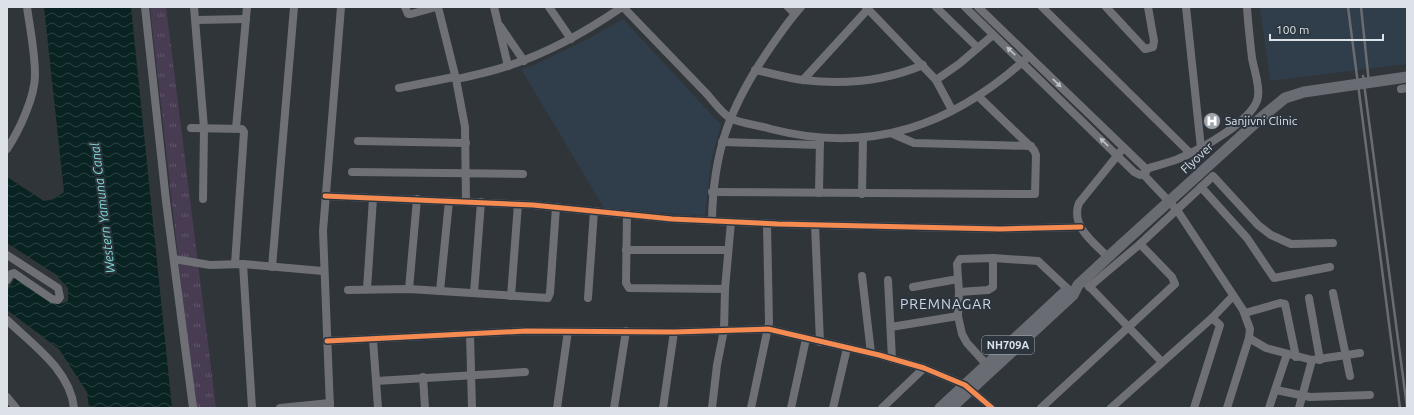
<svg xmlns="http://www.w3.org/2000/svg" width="1414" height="415" viewBox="0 0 1414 415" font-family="Ubuntu,sans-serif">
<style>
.built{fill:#303d4a}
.grass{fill:url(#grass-tufts)}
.water{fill:url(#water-waves)}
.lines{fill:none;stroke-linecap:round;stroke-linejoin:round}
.minor{stroke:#6e7076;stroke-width:8}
.highway{stroke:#6a6c74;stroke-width:11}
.rail{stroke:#6a6c71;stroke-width:2.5}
.highway-bridge{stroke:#6a6c74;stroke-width:11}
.cycleway-casing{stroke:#2c353e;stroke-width:8}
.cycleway{stroke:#f68b52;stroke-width:5}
.oneway{fill:#bbc0c6}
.labels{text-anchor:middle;stroke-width:4;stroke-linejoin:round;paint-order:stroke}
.shield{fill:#2c353e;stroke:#a7aeb5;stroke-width:1}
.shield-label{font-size:11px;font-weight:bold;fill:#dce2e8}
.poi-label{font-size:12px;fill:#dce2e8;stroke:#2c353e;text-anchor:start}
.street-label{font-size:12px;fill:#dce2e8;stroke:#2c353e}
.water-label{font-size:13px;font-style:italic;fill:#7cd7d2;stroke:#2c353e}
.quarter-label{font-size:14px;letter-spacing:1px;fill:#ced9e5;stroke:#2c353e}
</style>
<defs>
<pattern id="grass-tufts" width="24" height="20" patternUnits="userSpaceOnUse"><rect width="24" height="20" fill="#473c52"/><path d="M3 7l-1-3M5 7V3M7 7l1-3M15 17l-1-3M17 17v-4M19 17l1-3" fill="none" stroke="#61586b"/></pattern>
<pattern id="water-waves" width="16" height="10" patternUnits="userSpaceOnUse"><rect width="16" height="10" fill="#082322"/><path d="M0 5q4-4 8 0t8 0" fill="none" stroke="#2b4342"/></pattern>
</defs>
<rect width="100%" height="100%" fill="#30353a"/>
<g class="built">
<path d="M1260 7H1407V64L1270 81Z"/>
<path d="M623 19 721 125 711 161 705 216 604 208 521 69 534 65 588 39Z"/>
</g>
<path class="grass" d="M150 7H166L216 408H195Z"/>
<path class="water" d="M44 7H131L172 408H89L87 392 59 349 7 310V291L15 278C27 286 55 311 68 301V288L55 274 7 243V177L44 201 54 199 64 192Z"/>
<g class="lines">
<g class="minor">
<path d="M145 7 166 201 193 408"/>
<path d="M194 7 204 128 203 199"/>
<path d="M405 7 408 14H411L436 7"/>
<path d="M438 7 456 79 465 127 466 202"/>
<path d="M494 7 508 66"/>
<path d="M549 7 571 39"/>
<path d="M623 7C650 35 678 64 705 92 712 99 721 113 730 118 742 124 759 125 771 129 872 155 954 125 1029 56"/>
<path d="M788 7 795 14"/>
<path d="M866 7 936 80 952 110"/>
<path d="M936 7 978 48"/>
<path d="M965 7 1134 172 1140 175 1143 174 1177 210 1243 310 1250 329 1249 338 1227 408"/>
<path d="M978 7 1144 167 1146 172 1143 174"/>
<path d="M1042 7 1190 153"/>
<path d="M1106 7 1145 49 1153 47 1154 41 1148 7"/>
<path d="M1186 7 1201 148"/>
<path d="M196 20 246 19"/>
<path d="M500 26 524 61"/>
<path d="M755 70C771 73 787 78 803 80 844 85 885 81 923 65"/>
<path d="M456 79C465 78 474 75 483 73 534 61 580 36 622 7"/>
<path d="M803 80 868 9"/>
<path d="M936 80 959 64 993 35"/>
<path d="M399 88 454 77"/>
<path d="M1401 89 1407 88"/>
<path d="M191 128 242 129 244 132 235 264"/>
<path d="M236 128 247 7"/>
<path d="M893 134 914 143 1031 146"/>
<path d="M358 141 466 143"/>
<path d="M722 142 820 145"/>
<path d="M7 149C19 131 35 97 35 75 35 52 30 29 27 7"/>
<path d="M1146 169C1156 166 1167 163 1178 159 1199 150 1254 121 1258 97 1260 85 1254 70 1252 58 1250 41 1248 24 1247 7"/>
<path d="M352 172 523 174"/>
<path d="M1201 187 1247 238 1274 278 1330 267"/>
<path d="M712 192 1035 194 1036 155 1034 150 978 96"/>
<path d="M819 193 820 140"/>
<path d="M862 194 863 138"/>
<path d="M325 196 533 205 672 219 778 224 1000 229 1081 227"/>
<path d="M627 214 626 283 629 288 725 289"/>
<path d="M712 221C713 151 730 106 770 48 780 34 789 20 801 7"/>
<path d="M815 225 820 342"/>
<path d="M626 250H728"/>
<path d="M7 255 58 288 60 297 58 300 52 299 14 273 11 274 7 280"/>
<path d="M1109 258C1094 243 1070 226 1079 203L1121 151"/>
<path d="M174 259 210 265 243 264 323 271"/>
<path d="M243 264 252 408"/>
<path d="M272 267 294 7"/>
<path d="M862 276 871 353"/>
<path d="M888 280 892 359"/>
<path d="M1087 284 1162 362"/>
<path d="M913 287 958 279"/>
<path d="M1089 287 1140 244 1213 176 1258 225 1271 235 1291 244 1333 243"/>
<path d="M367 289 373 198"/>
<path d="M409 289 417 199"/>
<path d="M348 290 409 289 548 298 550 293 556 207"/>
<path d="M440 291 449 201"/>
<path d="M959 292 988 290 993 287V258"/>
<path d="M474 293 481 202"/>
<path d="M1333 293 1350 376"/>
<path d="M511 296 518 204"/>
<path d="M588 298 594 211"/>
<path d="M1309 298 1320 360"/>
<path d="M1245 313 1280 303 1285 304 1296 357"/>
<path d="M7 320C33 345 70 370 74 408"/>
<path d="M891 327 958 316"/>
<path d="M470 334 472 408"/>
<path d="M1249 338 1266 348 1312 360 1360 353"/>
<path d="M373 340 378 408"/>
<path d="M327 341 526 331 674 332 768 329 879 355 924 368 965 385 992 408"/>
<path d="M987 365 967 343 962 334 958 316 959 292 957 264 960 259 993 258 1038 261 1072 293"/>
<path d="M423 377 425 408"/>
<path d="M376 381 525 372"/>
<path d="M1276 390 1310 397 1370 395"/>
<path d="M7 397 16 408"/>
<path d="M280 408 330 403"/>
<path d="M330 408 323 231 341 7"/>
<path d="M557 408 568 331"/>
<path d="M614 408 626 331"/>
<path d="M663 408 674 332"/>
<path d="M712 408 717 365 724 330 725 289 731 222"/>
<path d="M751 408 769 323 767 224"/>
<path d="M791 408 806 339"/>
<path d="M833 408 847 348"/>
<path d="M882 408 924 368"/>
<path d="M1041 408 1175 284 1172 277 1140 244"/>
<path d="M1111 408 1212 318 1233 296"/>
<path d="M1194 408 1220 325 1212 318"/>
<path d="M1269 408 1287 354"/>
<path d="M1299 408 1312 360"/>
</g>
<g class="highway">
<path d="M940 408 1067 290"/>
<path d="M951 408 1073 295 1078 285 1120 246"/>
</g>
<g class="rail">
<path d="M1348 7 1400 408"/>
<path d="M1361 7 1369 83"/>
<path d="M1363 76 1407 407"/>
</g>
<path class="highway-bridge" d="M1120 246 1262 117 1285 98 1304 92 1407 77"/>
<g class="cycleway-casing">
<g id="cycleway">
<path d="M325 196 533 205 672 219 778 224 1000 229 1081 227"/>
<path d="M327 341 526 331 674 332 768 329 879 355 924 368 965 385 992 408"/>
</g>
</g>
<use href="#cycleway" class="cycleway"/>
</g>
<defs><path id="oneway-solid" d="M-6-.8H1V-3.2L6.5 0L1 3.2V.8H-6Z"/></defs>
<g class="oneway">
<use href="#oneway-solid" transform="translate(1011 51) rotate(-137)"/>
<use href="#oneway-solid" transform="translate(1057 83) rotate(44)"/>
<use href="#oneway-solid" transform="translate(1104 142) rotate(-136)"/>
</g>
<defs>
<g id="hospital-disc" transform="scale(0.9)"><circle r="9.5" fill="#a0a5ab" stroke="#2c353e"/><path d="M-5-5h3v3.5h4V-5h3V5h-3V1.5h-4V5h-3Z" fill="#fff"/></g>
</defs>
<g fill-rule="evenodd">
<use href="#hospital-disc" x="1212" y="121"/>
</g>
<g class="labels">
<rect class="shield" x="982" y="336" width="52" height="18" rx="3"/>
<g class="shield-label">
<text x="1008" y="349">NH709A</text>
</g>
<g class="poi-label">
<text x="1225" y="125">Sanjivni Clinic</text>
</g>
<g class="street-label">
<text transform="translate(1197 158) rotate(-43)" y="4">Flyover</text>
</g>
<g class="water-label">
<text transform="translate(102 208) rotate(-97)" y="5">Western Yamuna Canal</text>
</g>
<g class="quarter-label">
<text x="946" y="309">PREMNAGAR</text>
</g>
</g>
<rect width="1414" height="415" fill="none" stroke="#dce2e8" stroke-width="16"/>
<path d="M1270 34v6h113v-6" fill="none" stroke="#dce2e8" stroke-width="2"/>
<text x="1276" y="34" font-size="12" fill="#dce2e8" stroke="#2c353e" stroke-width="3" paint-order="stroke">100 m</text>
</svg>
